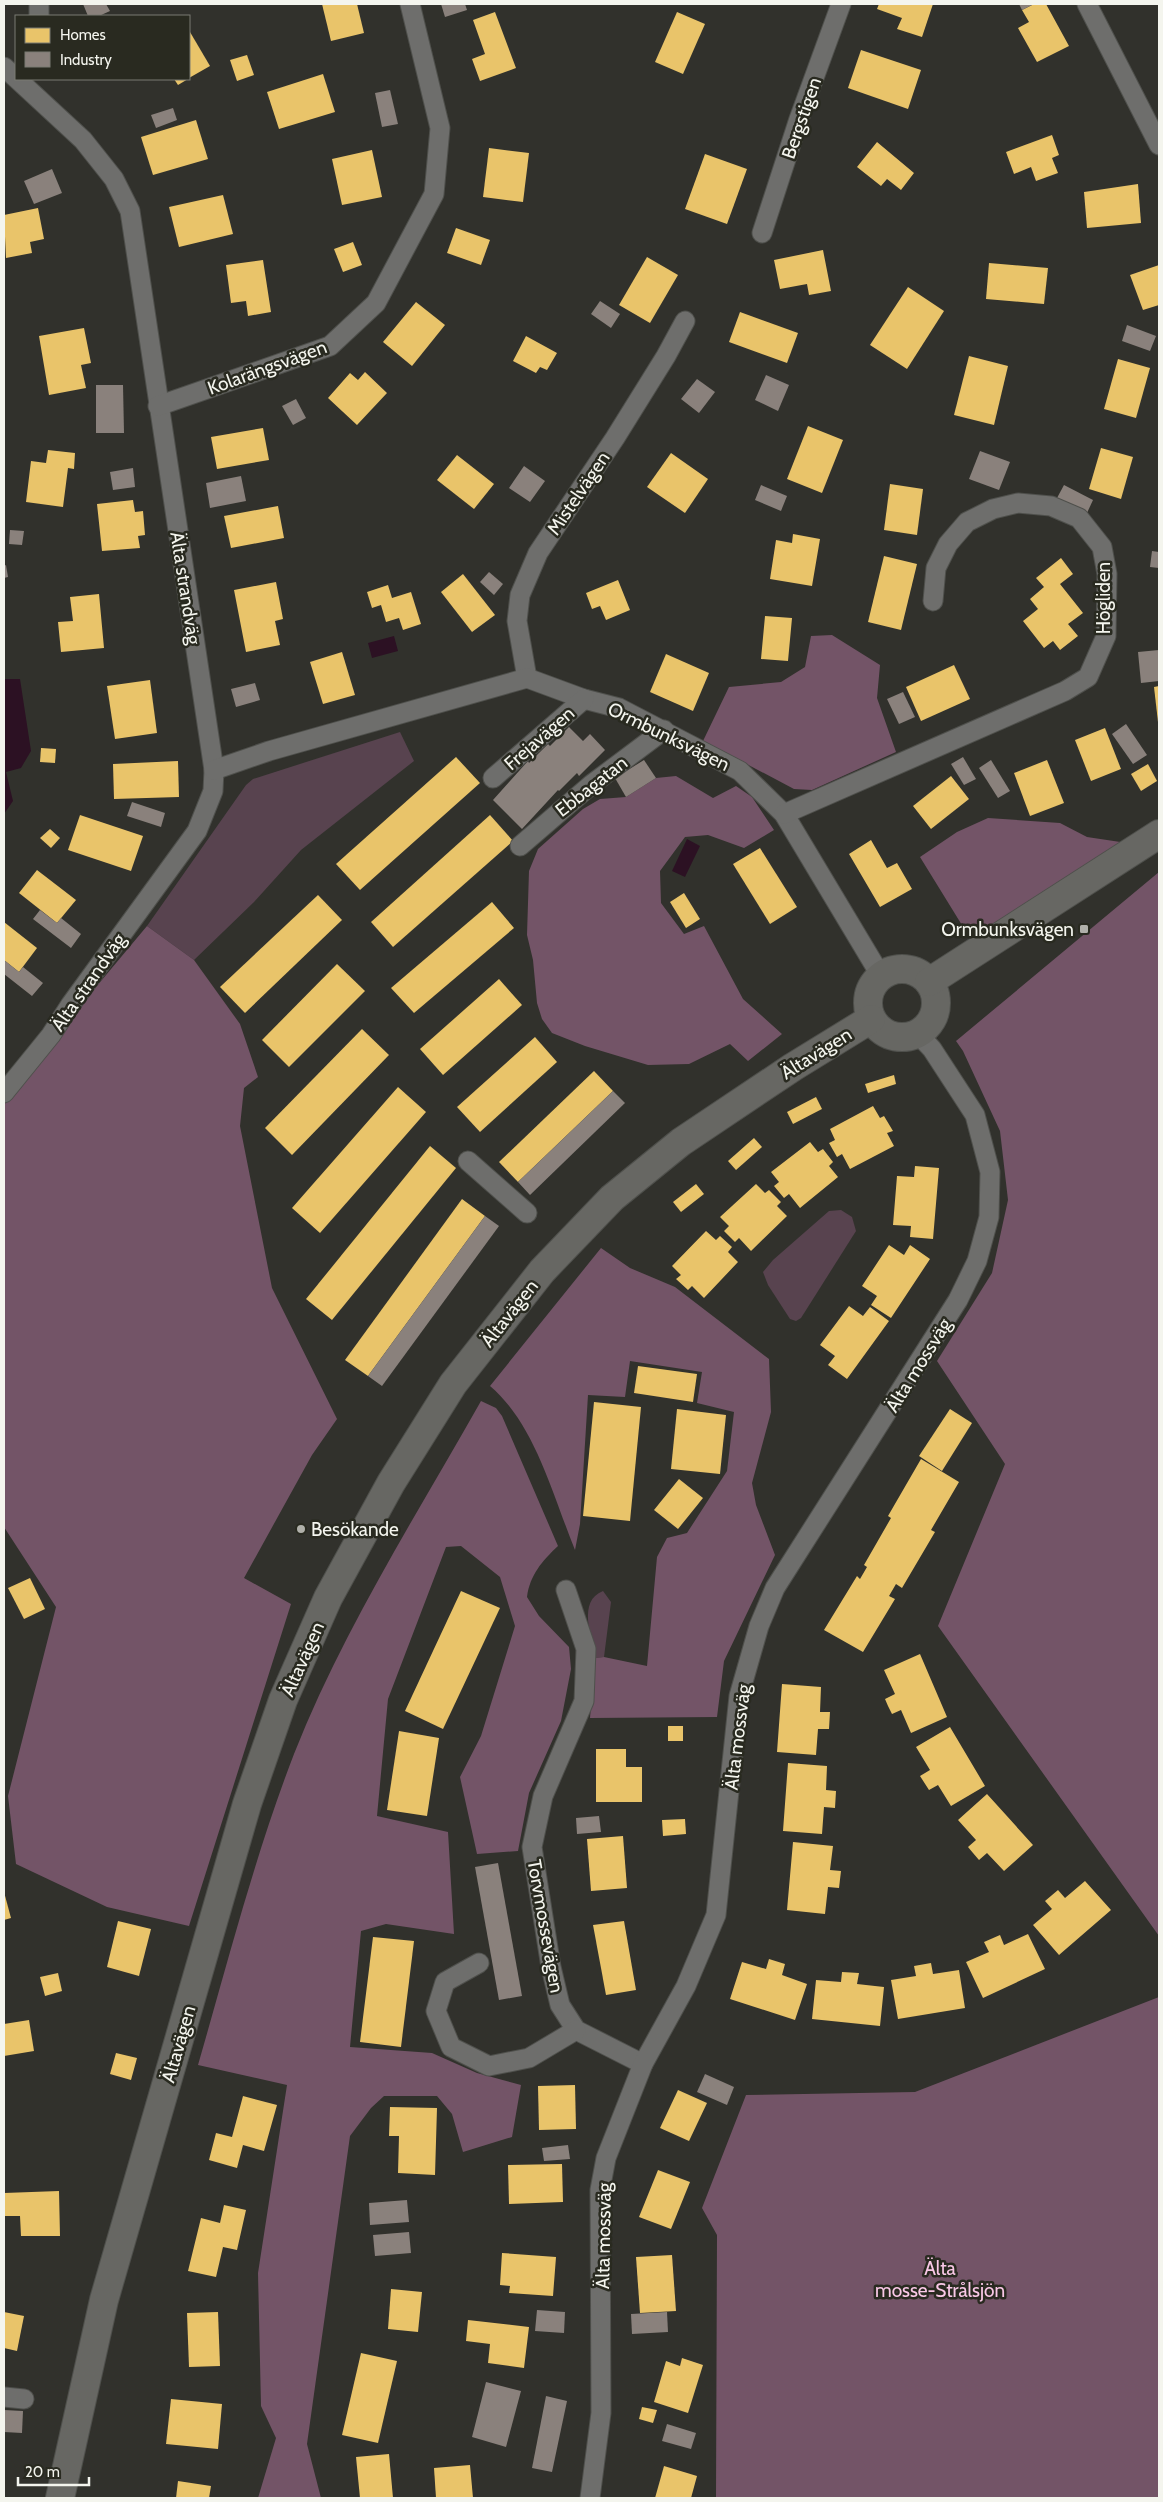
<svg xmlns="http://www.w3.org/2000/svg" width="1163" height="2502" viewBox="0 0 1163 2502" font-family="Cabin,sans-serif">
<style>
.green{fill:#58434f}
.forest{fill:#735467}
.water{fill:#2c1123}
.homes{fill:#e9c46a}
.industry{fill:#8a817c}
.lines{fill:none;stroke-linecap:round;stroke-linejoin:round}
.street-casing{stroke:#4f504c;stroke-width:21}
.secondary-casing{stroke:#4f504c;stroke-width:30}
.street{stroke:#6e6e6c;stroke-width:19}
.secondary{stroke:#676763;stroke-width:28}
.poi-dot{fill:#b0b0aa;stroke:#292a20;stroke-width:2}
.labels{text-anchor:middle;stroke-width:5;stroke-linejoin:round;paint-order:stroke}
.street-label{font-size:19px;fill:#f4f5ee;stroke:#292a20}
.poi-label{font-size:19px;fill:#f4f5ee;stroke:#292a20;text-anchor:end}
.park-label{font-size:19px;fill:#fac8e7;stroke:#292a20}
</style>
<rect width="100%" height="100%" fill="#31312c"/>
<g class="green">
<path d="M400 732 414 761 301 850 254 902 194 960 147 926 246 785 253 779Z"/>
<path d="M841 1210 852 1217 856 1231 801 1318 796 1321 790 1319 768 1285 763 1272 773 1260 829 1211Z"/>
<path d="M603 1591 611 1602 604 1657 595 1658C592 1637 577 1601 603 1591Z"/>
</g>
<g class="forest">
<path d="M832 635 880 665 877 698 896 752 812 790 794 789 703 741 729 687 781 682 805 667 811 636Z"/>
<path d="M676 776 713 798 736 786 752 797 774 830 744 848 708 835 685 837 660 871 661 903 684 934 704 926 743 999 782 1034 748 1061 730 1044 689 1064 648 1065 585 1046 552 1033 542 1019 537 1003 533 960 527 935 529 871 538 849 583 809 600 799 626 797 656 778Z"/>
<path d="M988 818 1060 823 1087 837 1127 843 973 943 920 857 957 832Z"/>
<path d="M1159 872V1936L938 1626 1005 1464 937 1361 992 1273 1008 1200 1000 1131 963 1051 956 1041Z"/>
<path d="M147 926 194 960 240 1024 258 1077 244 1088 240 1126 272 1288 337 1419 312 1455 244 1578 291 1604 189 1926 107 1907 16 1864 8 1796 56 1607 4 1527V1097Z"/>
<path d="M601 1248 630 1268 675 1287 769 1359 771 1412 752 1483 756 1505 775 1555 724 1661 717 1717 590 1718 595 1658 604 1657 647 1666 657 1557 667 1538 687 1533 727 1471 734 1412 697 1403 702 1372 630 1361 625 1397 588 1395 580 1524 575 1550C553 1496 535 1424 490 1386Z"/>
<path d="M481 1401 496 1408 502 1416 558 1546C542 1561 530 1575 527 1597L539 1616 569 1647 571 1669 561 1721 529 1793 518 1851 477 1854 460 1777 481 1736 515 1626 500 1577 461 1546 446 1547 388 1699 377 1816 448 1832 454 1934 386 1924 361 1931 350 2047 432 2053 477 2073 521 2085 512 2137 463 2152 452 2114 437 2096H384L371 2108 350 2136 307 2444 321 2498H258L276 2438 261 2406 258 2273 287 2085 198 2065C228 1961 255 1855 294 1754 343 1630 416 1516 481 1401Z"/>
<path d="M1159 1997V2498H716L717 2235 702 2208 746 2095 915 2092Z"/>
</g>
<g class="water">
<path d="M394 636 398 651 372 658 368 643Z"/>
<path d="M4 679H20L31 751 21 768 6 772 13 801 4 814Z"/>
<path d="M687 839 700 846 685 877 672 871Z"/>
</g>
<g class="homes">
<path d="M322 4H357L364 33 331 41Z"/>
<path d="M879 4H933L922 37 897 29 902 18 877 9Z"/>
<path d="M1034 4H1046L1069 46 1037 62 1018 28 1029 22 1022 10Z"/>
<path d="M495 12 516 68 480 81 472 59 485 54 473 20Z"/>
<path d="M677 12 705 24 683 74 655 62Z"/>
<path d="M190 32 210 66 189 78V33Z"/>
<path d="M861 50 921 70 908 109 848 88Z"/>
<path d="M247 55 254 75 237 81 230 60Z"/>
<path d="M323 74 335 112 279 129 267 92Z"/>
<path d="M174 79H188L178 85Z"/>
<path d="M196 120 208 159 153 175 141 137Z"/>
<path d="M1052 135 1059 155 1052 158 1058 173 1036 181 1031 167 1014 174 1006 152Z"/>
<path d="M877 142 914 173 901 190 887 179 881 186 857 167Z"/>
<path d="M489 148 529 153 523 202 483 197Z"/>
<path d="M372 150 382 197 342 205 332 159Z"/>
<path d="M705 154 747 169 727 224 685 209Z"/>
<path d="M1138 184 1141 223 1087 228 1084 192Z"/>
<path d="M223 195 233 234 179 247 169 207Z"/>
<path d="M38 208 44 239 30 242 32 253 6 258 4 215Z"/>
<path d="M456 228 490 240 481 265 447 253Z"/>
<path d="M353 242 362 265 343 272 334 249Z"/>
<path d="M823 250 831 291 809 295 807 284 780 289 774 260Z"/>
<path d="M647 257 678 275 650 323 619 305Z"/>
<path d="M263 260 271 312 248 316 246 301 231 303 226 265Z"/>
<path d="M989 263 1048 268 1044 304 986 299Z"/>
<path d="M1159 265V305L1143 310 1130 275Z"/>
<path d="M908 287 944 311 907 369 870 345Z"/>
<path d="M416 302 445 325 412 366 383 342Z"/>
<path d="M740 312 798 333 787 363 729 342Z"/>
<path d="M84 328 91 363 81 365 86 388 49 395 39 336Z"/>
<path d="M526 336 557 353 547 370 540 367 536 373 513 361Z"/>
<path d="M969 356 1008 366 994 425 954 415Z"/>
<path d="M1118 359 1150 368 1136 418 1104 409Z"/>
<path d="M365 372 387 393 357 425 328 398 350 373 358 380Z"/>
<path d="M808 426 843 440 822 493 787 479Z"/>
<path d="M263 428 269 460 217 469 211 437Z"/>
<path d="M1101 448 1133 457 1121 499 1089 489Z"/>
<path d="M48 450 75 453 74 469 68 468 63 507 26 502 31 461 46 463Z"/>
<path d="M671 453 708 479 685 513 647 487Z"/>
<path d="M457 455 494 484 474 509 437 480Z"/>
<path d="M890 484 923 489 917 535 884 530Z"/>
<path d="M133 500 135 512 143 511 145 535 138 536 140 548 102 551 97 504Z"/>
<path d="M278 506 284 538 231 548 224 516Z"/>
<path d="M793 534 820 539 812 586 770 579 776 540 792 543Z"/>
<path d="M884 556 917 564 901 630 868 622Z"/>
<path d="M1061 558 1073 574 1060 584 1083 613 1068 624 1078 636 1060 650 1053 641 1044 648 1023 621 1038 609 1030 599 1044 587 1036 578Z"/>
<path d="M463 574 495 615 472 632 441 592Z"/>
<path d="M618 580 630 610 606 620 600 606 592 609 586 593Z"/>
<path d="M276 582 283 619 275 621 280 645 246 652 234 590Z"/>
<path d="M388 585 392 598 411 592 421 624 403 630 399 618 386 622 381 605 372 608 367 592Z"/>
<path d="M99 594 104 648 61 652 58 622 73 621 70 597Z"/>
<path d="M765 616 792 618 788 661 761 659Z"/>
<path d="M342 652 355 695 323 704 310 662Z"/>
<path d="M666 654 709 673 693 711 650 692Z"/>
<path d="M954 665 970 699 921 721 906 687Z"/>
<path d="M150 680 157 733 115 739 107 686Z"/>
<path d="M1159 686V722H1158L1154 687Z"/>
<path d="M1105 728 1121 769 1091 781 1075 740Z"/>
<path d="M41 748 56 749 55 763 40 762Z"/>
<path d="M456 757 480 783 360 890 336 864Z"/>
<path d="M1047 760 1064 803 1030 816 1014 773Z"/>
<path d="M178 761 179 797 114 799 113 764Z"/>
<path d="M1148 764 1157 781 1141 791 1131 774Z"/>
<path d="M951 776 969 799 931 829 913 806Z"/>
<path d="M80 815 143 836 131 871 68 850Z"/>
<path d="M490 815 513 841 393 947 371 922Z"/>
<path d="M50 829 60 838 51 848 40 838Z"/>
<path d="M871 840 887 868 897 863 912 889 880 907 849 854Z"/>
<path d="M760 848 797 907 770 924 733 864Z"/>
<path d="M37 870 76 900 57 923 19 893Z"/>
<path d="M684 893 700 919 686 928 670 902Z"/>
<path d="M318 895 342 920 245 1013 220 987Z"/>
<path d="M492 902 514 928 414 1013 391 988Z"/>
<path d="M4 922 37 948 19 972 4 960Z"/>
<path d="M337 964 365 991 289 1067 262 1040Z"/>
<path d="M499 979 522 1005 443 1075 420 1049Z"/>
<path d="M362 1029 389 1055 292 1155 265 1128Z"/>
<path d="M535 1037 557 1062 480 1132 457 1107Z"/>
<path d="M594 1071 613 1091 518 1182 499 1162Z"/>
<path d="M894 1075 896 1084 868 1093 865 1084Z"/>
<path d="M398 1087 426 1112 320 1233 292 1208Z"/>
<path d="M816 1097 822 1109 793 1124 787 1112Z"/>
<path d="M873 1106 880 1118 884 1116 893 1131 887 1133 894 1146 850 1169 842 1154 837 1157 829 1143 835 1140 830 1129Z"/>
<path d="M754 1138 762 1147 736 1170 728 1161Z"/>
<path d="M810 1142 818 1152 823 1149 833 1162 829 1166 838 1177 800 1208 789 1194 784 1198 774 1186 779 1182 771 1172Z"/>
<path d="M430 1146 456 1168 332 1320 306 1299Z"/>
<path d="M915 1166 939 1168 933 1239 910 1237 911 1226 893 1225 897 1176 914 1177Z"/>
<path d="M696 1184 704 1194 681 1212 673 1202Z"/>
<path d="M756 1184 765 1193 769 1190 781 1202 777 1206 787 1216 751 1251 739 1238 735 1242 724 1231 729 1226 720 1217Z"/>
<path d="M462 1199 485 1216 368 1376 345 1360Z"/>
<path d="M706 1231 716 1240 720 1236 732 1247 728 1252 738 1262 704 1298 692 1286 688 1290 676 1279 681 1275 672 1266Z"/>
<path d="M889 1245 904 1255 910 1245 930 1259 891 1318 871 1305 877 1296 862 1286Z"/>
<path d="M849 1306 863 1316 870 1307 889 1321 847 1379 828 1365 835 1356 820 1345Z"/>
<path d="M638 1366 697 1374 693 1402 634 1393Z"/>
<path d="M594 1402 641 1407 630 1521 583 1516Z"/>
<path d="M677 1409 726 1415 720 1474 671 1469Z"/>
<path d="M950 1409 972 1423 942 1471 919 1456Z"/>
<path d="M921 1459 959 1482 931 1530 935 1532 902 1588 896 1584 889 1596 895 1599 863 1652 824 1630 857 1576 860 1579 867 1567 864 1565 891 1518 888 1516Z"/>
<path d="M679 1479 703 1498 678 1529 654 1510Z"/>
<path d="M30 1578 45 1609 24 1619 8 1588Z"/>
<path d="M461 1591 500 1608 443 1729 405 1711Z"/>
<path d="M920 1654 947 1717 911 1733 901 1710 892 1714 888 1706 885 1699 895 1694 884 1670Z"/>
<path d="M782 1684 821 1687 820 1712H830L829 1729H818L816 1755 777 1752Z"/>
<rect x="668" y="1726" width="15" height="15"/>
<path d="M950 1727 985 1786 951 1806 938 1785 929 1790 920 1776 930 1770 916 1747Z"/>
<path d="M399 1731 439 1738 427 1816 387 1810Z"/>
<path d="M596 1749H626V1767H642V1802H596Z"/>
<path d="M788 1763 827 1766 826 1790 836 1791 835 1808 824 1807 822 1834 783 1831Z"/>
<path d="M987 1794 1033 1845 1004 1871 987 1853 979 1860 973 1853 968 1847 976 1840 958 1820Z"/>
<path d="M685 1819 686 1834 663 1836 662 1820Z"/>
<path d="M623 1836 627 1888 591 1891 587 1839Z"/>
<path d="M793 1842 833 1846 830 1870 841 1871 839 1888 828 1887 825 1914 787 1910Z"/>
<path d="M1085 1881 1111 1910 1059 1955 1033 1925 1052 1909 1045 1901 1058 1890 1065 1898Z"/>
<path d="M4 1892 11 1918 4 1920Z"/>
<path d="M118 1921 151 1929 139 1976 107 1967Z"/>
<path d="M624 1921 636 1990 606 1995 593 1925Z"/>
<path d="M1028 1934 1045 1969 983 1998 966 1962 989 1952 984 1942 1000 1935 1004 1945Z"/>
<path d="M373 1937 414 1941 401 2047 360 2042Z"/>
<path d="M769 1959 785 1964 782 1975 807 1984 795 2020 730 1999 742 1962 766 1969Z"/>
<path d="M931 1963 933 1974 959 1970 965 2008 898 2019 891 1980 916 1976 914 1966Z"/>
<path d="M842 1972 859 1973 857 1984 884 1987 880 2026 812 2019 816 1980 841 1982Z"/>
<path d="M58 1973 62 1991 45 1996 40 1977Z"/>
<path d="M29 2020 34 2051 4 2056V2024Z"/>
<path d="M116 2053 137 2058 131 2080 110 2074Z"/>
<path d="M575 2085 576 2129 539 2130 538 2086Z"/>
<path d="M678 2090 707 2103 689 2141 660 2128Z"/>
<path d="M243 2096 277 2105 264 2151 243 2145 237 2168 209 2160 216 2133 232 2137Z"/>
<path d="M390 2107 437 2108 435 2175 398 2173 399 2136H389Z"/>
<path d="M562 2164 563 2202 509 2204 508 2165Z"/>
<path d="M658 2170 690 2182 671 2229 639 2217Z"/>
<path d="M59 2191 60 2236H21L20 2216H4V2193Z"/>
<path d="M224 2205 246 2210 237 2250 223 2247 216 2277 188 2271 201 2218 220 2223Z"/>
<path d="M502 2253 556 2257 553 2296 509 2293 510 2286 500 2285Z"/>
<path d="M672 2255 676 2311 640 2313 636 2257Z"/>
<path d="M391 2289 422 2292 418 2332 388 2329Z"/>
<path d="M4 2312 24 2316 17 2351 4 2348Z"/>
<path d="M218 2312 220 2366 189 2367 187 2313Z"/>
<path d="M468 2320 529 2327 524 2368 488 2363 490 2344 466 2341Z"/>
<path d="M361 2353 397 2361 378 2443 342 2435Z"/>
<path d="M682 2358 703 2365 688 2413 654 2402 666 2361 680 2366Z"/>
<path d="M171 2399 222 2404 218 2449 166 2444Z"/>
<path d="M642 2407 657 2410 653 2423 639 2419Z"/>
<path d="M389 2454 393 2498H360L356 2457Z"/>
<path d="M470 2465 473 2498H436L434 2468Z"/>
<path d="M664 2466 697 2476 691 2498H655Z"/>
<path d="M178 2481 211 2486 209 2498H176Z"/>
</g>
<g class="industry">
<path d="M83 4H106L110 11 99 16H88Z"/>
<path d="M441 4H465L467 10 445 17Z"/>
<path d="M1019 4H1034L1022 10Z"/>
<path d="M390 90 398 124 382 127 375 93Z"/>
<path d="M173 108 177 120 156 128 151 115Z"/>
<path d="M52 169 62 193 34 204 24 181Z"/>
<path d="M600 301 620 314 611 328 591 314Z"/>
<path d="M1127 325 1156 336 1150 351 1122 341Z"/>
<path d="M766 375 789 385 778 411 755 400Z"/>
<path d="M697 379 715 392 699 413 681 399Z"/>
<path d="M96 385H123L124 433H96Z"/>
<path d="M296 399 306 418 293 425 282 406Z"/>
<path d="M980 451 1010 462 999 490 969 479Z"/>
<path d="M524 466 545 481 530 502 509 488Z"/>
<path d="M133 468 135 487 113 490 110 472Z"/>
<path d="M241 476 246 501 210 508 206 483Z"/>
<path d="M761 485 787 496 781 511 755 500Z"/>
<path d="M1064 485 1093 500 1087 513 1057 498Z"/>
<path d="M10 530 24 531 22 545 9 544Z"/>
<path d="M1152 551 1159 552V568L1150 567Z"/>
<path d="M6 565 8 577 4 578V566Z"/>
<path d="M489 572 503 584 494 595 480 582Z"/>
<path d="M1159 650V681L1141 683 1138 652Z"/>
<path d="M255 683 260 700 236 707 231 689Z"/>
<path d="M903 692 915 717 899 724 887 699Z"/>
<path d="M1126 724 1147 755 1133 764 1112 734Z"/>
<path d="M569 727 583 741 590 734 605 750 579 776 577 773 559 791 558 790 522 829 493 800 528 761 529 763 548 744 550 746Z"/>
<path d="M963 757 976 779 964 785 951 764Z"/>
<path d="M644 760 656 778 626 797 615 778Z"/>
<path d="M991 760 1010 791 998 798 979 768Z"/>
<path d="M132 802 165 813 161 827 127 816Z"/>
<path d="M40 910 57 923 61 918 81 934 71 948 33 919Z"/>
<path d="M4 960 19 972 23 967 43 983 32 996 4 974Z"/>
<path d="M613 1091 625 1103 530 1195 518 1182Z"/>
<path d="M485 1216 499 1226 382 1386 368 1376Z"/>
<path d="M599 1816 601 1832 577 1834 576 1818Z"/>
<path d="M498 1863 522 1996 499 2000 475 1867Z"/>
<path d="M705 2074 734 2087 727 2105 697 2092Z"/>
<path d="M568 2145 570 2159 544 2161 542 2148Z"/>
<path d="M407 2200 409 2222 370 2225 369 2203Z"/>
<path d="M409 2232 411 2253 375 2256 373 2235Z"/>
<path d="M537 2310 565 2312 564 2333 535 2331Z"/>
<path d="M667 2312 668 2332 632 2334 631 2314Z"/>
<path d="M486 2382 521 2391 506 2447 472 2437Z"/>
<path d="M546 2396 567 2401 552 2472 532 2468Z"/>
<path d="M4 2410 23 2411 22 2433 4 2432Z"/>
<path d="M667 2424 696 2433 691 2449 662 2441Z"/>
</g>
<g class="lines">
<g class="street-casing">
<g id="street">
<path d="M1087 4 1159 145"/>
<path d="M39 16V4"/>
<path d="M4 67 83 140 114 179 130 211 214 770 213 791 197 831 71 1004 51 1035 4 1093"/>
<path d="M762 233 799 119 841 4"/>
<path d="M158 406 330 346 376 303 434 194 440 128 410 4"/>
<path d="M527 678 517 621 520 595 538 553 615 438 666 356 685 321"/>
<path d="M214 770 269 751 527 678 584 699 619 708 740 771 784 814 881 976"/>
<path d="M493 778 584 699"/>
<path d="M784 814 1065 691 1088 677 1106 636 1107 574 1102 547 1079 518 1051 506 1018 503 993 509 967 522 948 544 936 568 933 601"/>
<path d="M520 846 592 784 664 730"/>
<path d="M468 1161 527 1213"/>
<path d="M566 1590 586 1649 584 1701 543 1796 532 1847 551 1967 560 2005 576 2030 643 2064"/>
<path d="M479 1963 445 1982 436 2011 451 2047 489 2066 529 2058 576 2030"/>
<path d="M4 2397 24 2399"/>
<path d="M590 2498 601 2413 600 2190 606 2158 643 2064 686 1986 716 1915 739 1696 759 1626 775 1588 958 1300 977 1261 989 1217 990 1172 975 1115 932 1049 918 1034"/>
</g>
</g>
<g class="secondary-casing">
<g id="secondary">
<circle cx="902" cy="1003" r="34"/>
<path d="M929 982 1159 834"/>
<path d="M60 2498 104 2300 247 1804 283 1700 328 1598 391 1483 453 1384 542 1271 612 1198 681 1142 793 1067 871 1019"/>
</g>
</g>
<use href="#street" class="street"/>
<use href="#secondary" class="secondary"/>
</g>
<g class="poi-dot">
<rect x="1079" y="924" width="10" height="10" rx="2.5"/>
<circle cx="301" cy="1529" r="5"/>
</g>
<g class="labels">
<g class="street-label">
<text transform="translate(801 118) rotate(-71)" y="7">Bergstigen</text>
<text transform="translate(267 367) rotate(-20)" y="7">Kolarängsvägen</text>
<text transform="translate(578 493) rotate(-56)" y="7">Mistelvägen</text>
<text transform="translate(186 588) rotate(81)" y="7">Älta strandväg</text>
<text transform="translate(1103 598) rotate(-90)" y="7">Högliden</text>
<text transform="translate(669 736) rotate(26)" y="7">Ormbunksvägen</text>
<text transform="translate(539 738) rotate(-41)" y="7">Frejavägen</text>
<text transform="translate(591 786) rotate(-38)" y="7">Ebbagatan</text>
<text transform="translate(88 982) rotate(-55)" y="7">Älta strandväg</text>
<text transform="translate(816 1053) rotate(-32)" y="7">Ältavägen</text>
<text transform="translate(509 1313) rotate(-52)" y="7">Ältavägen</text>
<text transform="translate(918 1365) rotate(-58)" y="7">Älta mossväg</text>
<text transform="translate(302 1659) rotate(-66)" y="7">Ältavägen</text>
<text transform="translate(737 1737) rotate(-83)" y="7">Älta mossväg</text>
<text transform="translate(546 1926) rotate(80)" y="7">Torvmossevägen</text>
<text transform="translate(178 2044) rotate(-74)" y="7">Ältavägen</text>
<text transform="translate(603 2236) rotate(-89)" y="7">Älta mossväg</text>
</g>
<g class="poi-label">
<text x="1074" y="936">Ormbunksvägen</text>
<text x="311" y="1536" text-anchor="start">Besökande</text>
</g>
<g class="park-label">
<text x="940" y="2275">Älta<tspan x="940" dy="22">mosse-Strålsjön</tspan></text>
</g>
</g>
<rect width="1163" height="2502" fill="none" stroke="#f4f5ee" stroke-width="10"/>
<rect x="15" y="15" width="175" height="65" fill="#292a20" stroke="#7a7b72"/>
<rect x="25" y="28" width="25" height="15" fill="#e9c46a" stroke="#7a7b72"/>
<text x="60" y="40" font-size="15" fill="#f4f5ee">Homes</text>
<rect x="25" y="52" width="25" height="15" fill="#8a817c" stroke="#7a7b72"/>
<text x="60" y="65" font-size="15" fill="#f4f5ee">Industry</text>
<path d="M18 2477v8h71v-8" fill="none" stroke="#f4f5ee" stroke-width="2.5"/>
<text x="25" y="2477" font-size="15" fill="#f4f5ee" stroke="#292a20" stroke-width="4" paint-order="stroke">20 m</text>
</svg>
